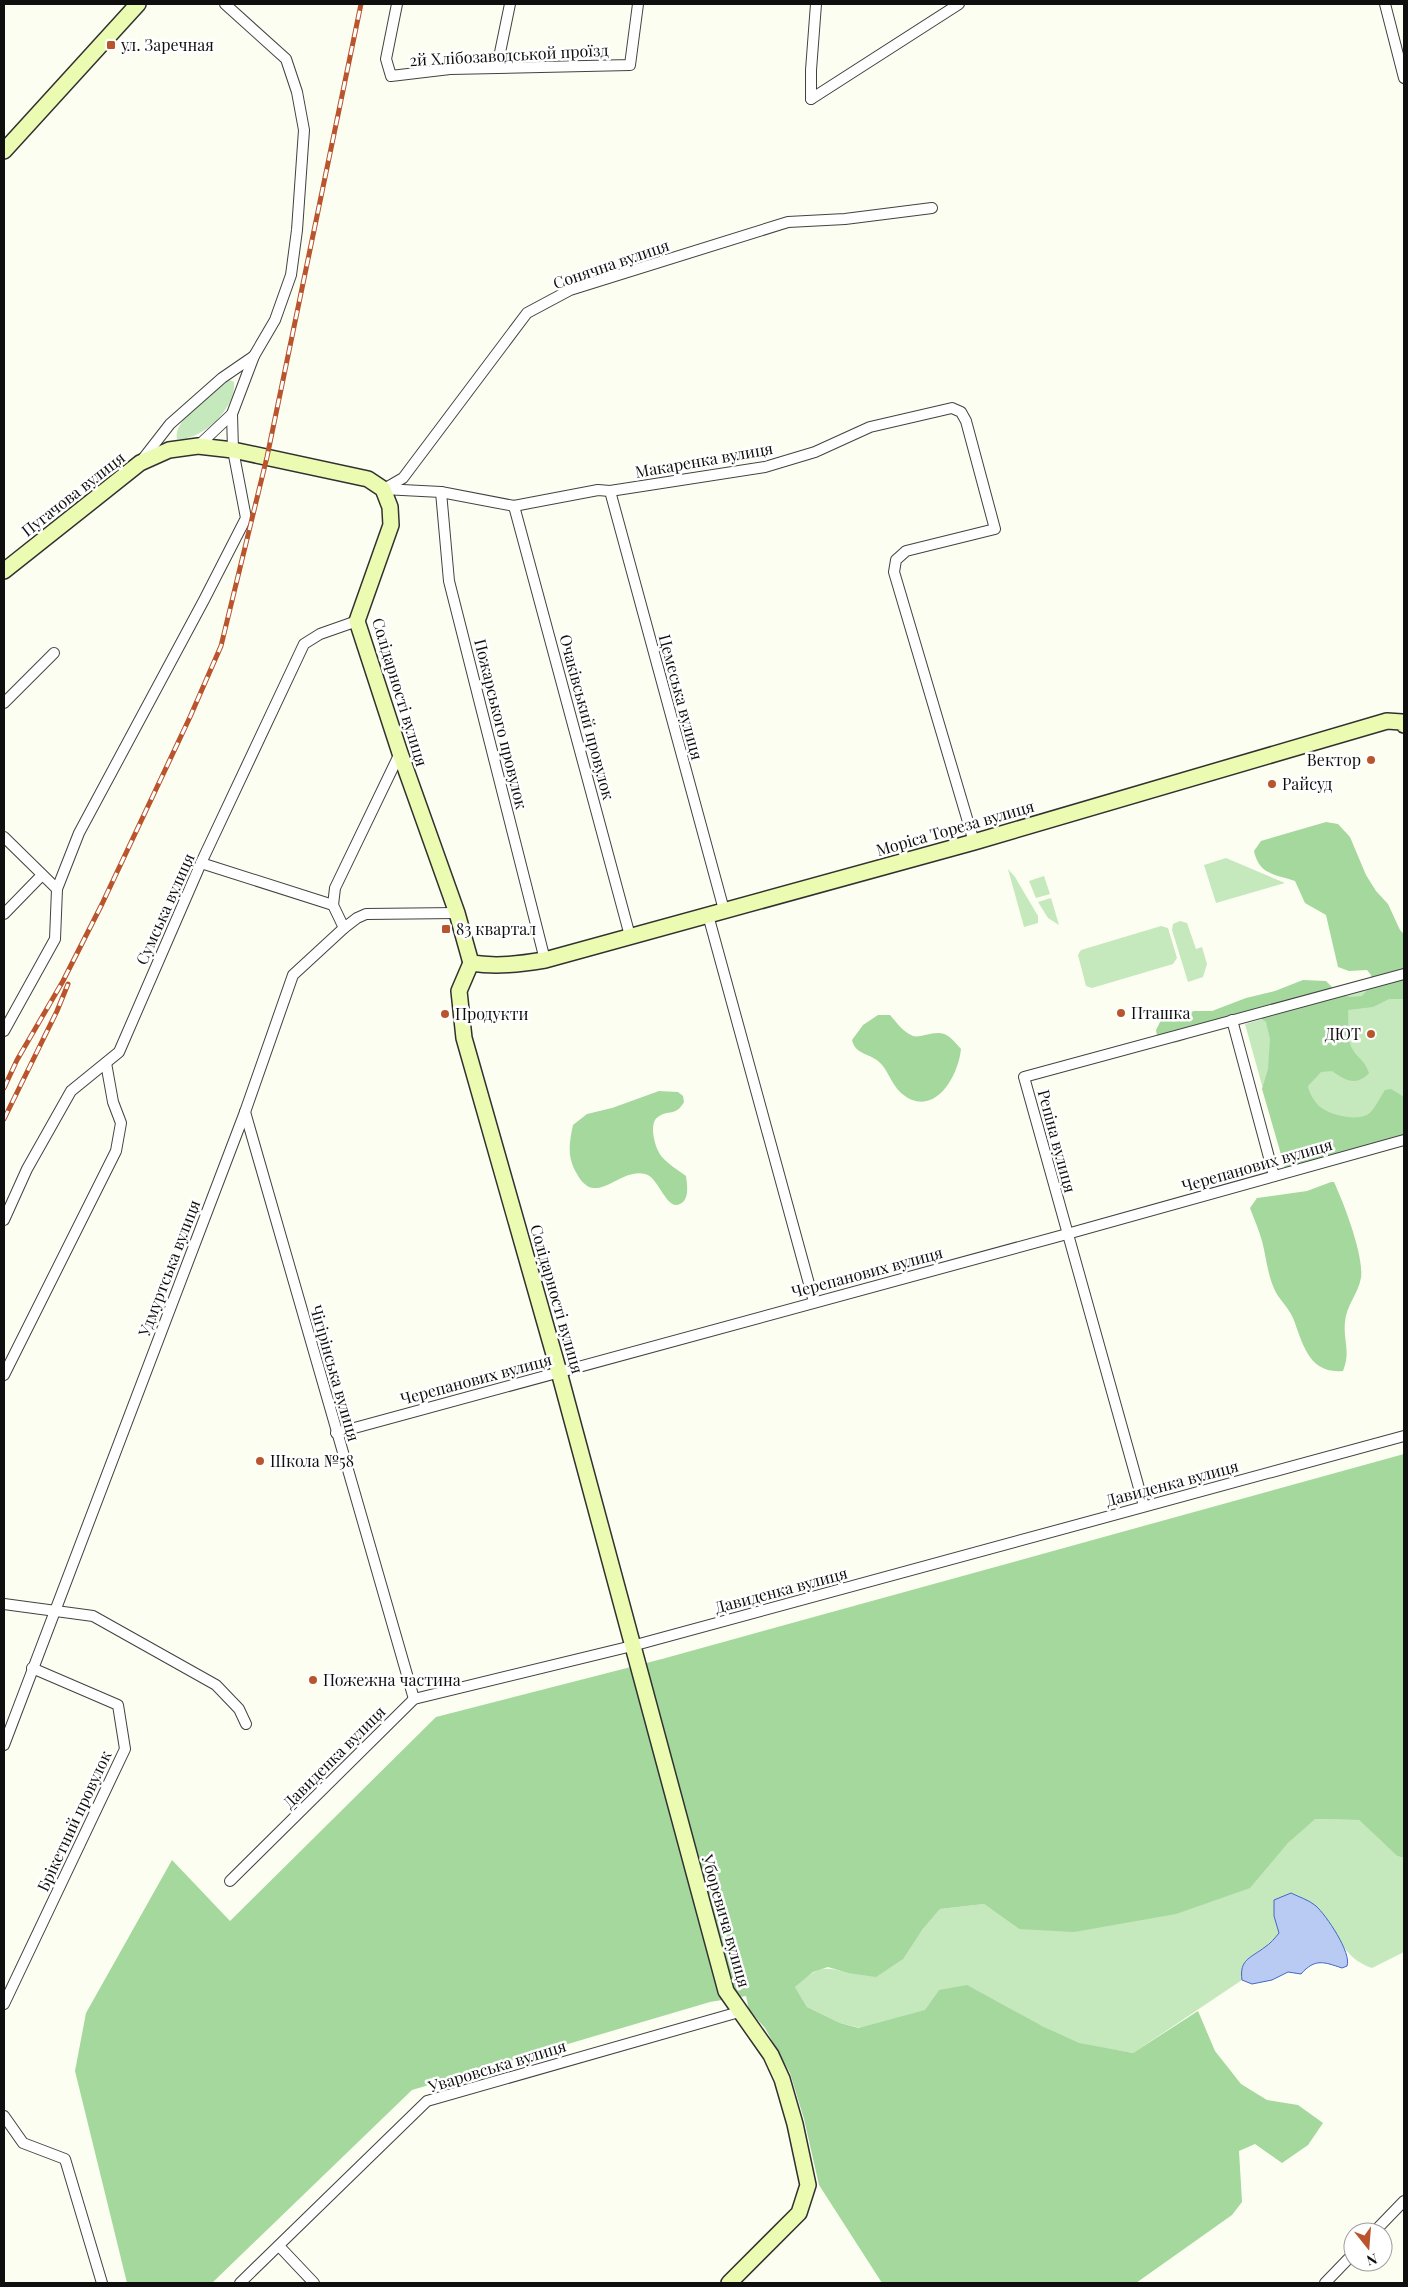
<svg xmlns="http://www.w3.org/2000/svg" width="1408" height="2287" viewBox="0 0 1408 2287" font-family="'Playfair Display',serif">
<style>
.green{fill:#c5e8bd}
.forest{fill:#a4d89d}
.water{fill:#b9caf3;stroke:#4367c7}
.lines{fill:none;stroke-linecap:round;stroke-linejoin:round}
.street-casing{stroke:#424242;stroke-width:12}
.secondary-casing{stroke:#313131;stroke-width:18}
.street{stroke:#fff;stroke-width:10}
.secondary{stroke:#ebfbb1;stroke-width:15}
.rail-casing{stroke:#b9542d;stroke-width:5}
.rail{stroke:#fff;stroke-width:3;stroke-dasharray:9;stroke-linecap:butt}
.poi-dot{fill:#b9542d;stroke:#fff;stroke-width:2}
.labels{text-anchor:middle;stroke-width:5;stroke-linejoin:round;paint-order:stroke}
.poi-label{font-size:16px;fill:#0f0f0f;stroke:#fff;text-anchor:start}
.street-label{font-size:16px;fill:#0f0f0f;stroke:#fff}
</style>
<rect width="100%" height="100%" fill="#fdfef2"/>
<g class="green">
<path d="M230 380 234 382C237 407 202 441 177 439 172 420 215 390 230 380Z"/>
<path d="M1226 858 1285 883 1216 903 1204 865Z"/>
<path d="M1008 869 1015 877 1038 916V923L1024 927Z"/>
<path d="M1044 876 1050 894 1036 898 1029 881Z"/>
<path d="M1051 898 1059 925 1048 918 1038 902Z"/>
<path d="M1180 921 1187 923 1196 949 1202 947 1207 964 1203 977 1188 982 1172 930 1173 924Z"/>
<path d="M1161 926 1168 928 1177 958 1173 964 1092 988 1086 986 1078 955 1081 950Z"/>
<path d="M1404 979V1134L1285 1168 1245 1024Z"/>
<path d="M1314 1819 1359 1820 1397 1856 1404 1858V1952L1372 1968C1349 1960 1343 1946 1331 1926L1274 1916 1279 1933C1275 1938 1270 1944 1265 1947 1251 1958 1239 1959 1242 1980L1133 2053 1079 2044 1042 2026 939 1990 926 2010 865 2029 840 2023 807 2007 795 1987C817 1968 820 1965 848 1973L922 1930 940 1909 984 1904 1019 1929 1287 1844Z"/>
</g>
<g class="forest">
<path d="M1326 822 1338 824 1350 837 1366 875 1376 891 1388 904 1400 930 1404 934V999H1389L1373 1007 1348 1010C1349 1022 1346 1040 1353 1050 1359 1060 1364 1059 1369 1073 1356 1087 1345 1080 1332 1071L1321 1072 1308 1086C1309 1093 1314 1101 1319 1106 1329 1115 1355 1121 1367 1115 1374 1111 1380 1097 1385 1090L1391 1089 1404 1097V1134L1285 1168 1262 1089 1268 1069 1270 1039 1266 1022C1228 993 1194 1049 1168 1042 1164 1041 1161 1038 1157 1036L1156 1030 1161 1020 1172 1019 1194 1011H1212L1246 998 1275 991 1303 980 1326 981 1339 994 1350 997 1362 996 1370 987 1371 975 1367 970 1349 971 1338 967 1326 915 1305 903 1295 881C1275 874 1259 875 1254 851L1261 841Z"/>
<path d="M878 1015H890C897 1023 903 1032 913 1036 917 1037 921 1036 925 1035 945 1030 948 1034 961 1049 958 1078 933 1120 901 1093 891 1084 888 1069 878 1061 868 1053 855 1054 852 1040L863 1025Z"/>
<path d="M659 1091 678 1092 683 1096 684 1102C676 1117 668 1109 658 1117 648 1123 655 1149 662 1157 668 1164 678 1170 686 1176 687 1184 690 1200 680 1204 666 1211 659 1177 645 1174 619 1167 596 1209 577 1174 567 1157 569 1144 573 1125L587 1114 612 1108Z"/>
<path d="M1331 1182H1334C1344 1204 1364 1255 1361 1278 1358 1294 1346 1306 1345 1322 1343 1341 1351 1351 1343 1371 1308 1374 1303 1343 1293 1318 1288 1306 1277 1298 1273 1286 1267 1271 1266 1256 1262 1241 1259 1230 1254 1219 1250 1208L1257 1198 1307 1191Z"/>
<path d="M1404 1454V1858L1397 1856 1359 1820 1315 1819 1287 1844 1250 1888 1176 1914 1074 1932 1019 1929 984 1904 940 1909 922 1930 903 1959 876 1977 848 1973 828 1967 813 1972 795 1987 807 2007 840 2023 859 2028 925 2010 939 1990 967 1985 1042 2026 1079 2043 1133 2053 1198 2011 1215 2051 1241 2084 1267 2100 1298 2105 1323 2123 1308 2145 1282 2163 1255 2144 1239 2151 1242 2202 1232 2215 1136 2283H882L819 2185 804 2119 790 2073 765 2028 749 2010 746 1996 710 2002 412 2090 212 2283H127L75 2071 86 2013 172 1860 230 1921 436 1717 662 1659Z"/>
</g>
<path class="water" d="M1291 1893C1299 1897 1309 1900 1316 1906 1326 1915 1352 1953 1347 1966L1342 1968C1324 1962 1315 1958 1301 1974L1288 1972 1272 1980 1252 1984 1242 1980C1239 1959 1251 1958 1265 1947 1270 1944 1275 1938 1279 1933L1274 1916V1900Z"/>
<g class="lines">
<g class="street-casing">
<g id="street">
<path d="M397 4 386 59 391 76 450 69 630 65 638 4"/>
<path d="M1385 4 1404 78"/>
<path d="M497 67 510 4"/>
<path d="M811 99 959 4"/>
<path d="M811 99V70L816 4"/>
<path d="M198 446 232 414"/>
<path d="M142 460 170 424 222 378 254 356"/>
<path d="M383 489 441 492 514 506 598 490 610 491 765 467 815 452 870 427 952 408 961 412 966 421 995 529 906 551 896 560 894 572 974 842"/>
<path d="M384 489 403 478 527 313 570 290 788 222 845 219 932 208"/>
<path d="M610 491 724 910"/>
<path d="M441 492 449 581 545 960"/>
<path d="M514 506 630 936"/>
<path d="M4 703 54 653"/>
<path d="M4 837 57 889"/>
<path d="M201 863 333 905"/>
<path d="M4 914 42 875"/>
<path d="M708 915 814 1302"/>
<path d="M344 928 333 905 335 888 400 753"/>
<path d="M1232 1020 1274 1176"/>
<path d="M4 1031 55 939 57 889 79 833 204 600 246 518 233 450 232 414 254 356 275 320 291 275 297 230 304 130 297 92 286 59 225 4"/>
<path d="M245 1112 414 1699"/>
<path d="M4 1220 27 1169 71 1091 119 1052 201 863 304 644 320 634 357 621"/>
<path d="M4 1375 116 1151 121 1123 113 1102 106 1063"/>
<path d="M336 1433 1067 1234 1404 1140"/>
<path d="M1144 1506 1024 1077 1404 974"/>
<path d="M4 1604 93 1616 216 1685 239 1709 246 1724"/>
<path d="M4 1745 245 1112 293 975 344 928 357 918 366 914 457 913"/>
<path d="M230 1881 414 1699 632 1646 1404 1436"/>
<path d="M4 2004 125 1749 118 1705 32 1668"/>
<path d="M4 2116 23 2143 65 2159 102 2283"/>
<path d="M1374 2232 1404 2201"/>
<path d="M279 2246 314 2283"/>
<path d="M240 2283 427 2101 739 2012"/>
<path d="M1325 2283 1353 2254"/>
</g>
</g>
<g class="secondary-casing">
<g id="secondary">
<path d="M4 151 138 4"/>
<path d="M4 571 140 463 169 450 198 446 233 450 368 479 383 489 390 507 391 525 357 621 400 753 457 913 471 963C497 967 520 964 545 960L974 842 1387 721 1402 722 1404 725"/>
<path d="M471 963 459 991 464 1038 559 1372 726 1991 771 2055 782 2079 795 2124 808 2185 799 2213 729 2283"/>
</g>
</g>
<use href="#street" class="street"/>
<use href="#secondary" class="secondary"/>
<g class="rail-casing">
<g id="rail">
<path d="M4 1088 17 1060 63 981 102 904 190 717 221 646 267 457 361 4"/>
<path d="M4 1119 57 1011 68 984"/>
</g>
</g>
<use href="#rail" class="rail"/>
</g>
<g class="poi-dot">
<rect x="106" y="40" width="10" height="10" rx="2.5"/>
<circle cx="1371" cy="760" r="5"/>
<circle cx="1272" cy="784" r="5"/>
<rect x="441" y="924" width="10" height="10" rx="2.5"/>
<circle cx="1121" cy="1013" r="5"/>
<circle cx="445" cy="1014" r="5"/>
<circle cx="1371" cy="1034" r="5"/>
<circle cx="260" cy="1461" r="5"/>
<circle cx="313" cy="1680" r="5"/>
</g>
<g class="labels">
<g class="poi-label">
<text x="121" y="51">ул. Заречная</text>
<text x="1361" y="766" text-anchor="end">Вектор</text>
<text x="1282" y="790">Райсуд</text>
<text x="456" y="935">83 квартал</text>
<text x="1131" y="1019">Пташка</text>
<text x="455" y="1020">Продукти</text>
<text x="1361" y="1040" text-anchor="end">ДЮТ</text>
<text x="270" y="1467">Школа №58</text>
<text x="323" y="1686">Пожежна частина</text>
</g>
<g class="street-label">
<text transform="translate(509 55) rotate(-3)" y="6">2й Хлібозаводськой проїзд</text>
<text transform="translate(611 264) rotate(-19)" y="6">Сонячна вулиця</text>
<text transform="translate(704 460) rotate(-10)" y="6">Макаренка вулиця</text>
<text transform="translate(73 494) rotate(-38)" y="6">Пугачова вулиця</text>
<text transform="translate(400 692) rotate(73)" y="6">Солідарності вулиця</text>
<text transform="translate(681 697) rotate(75)" y="6">Цемеська вулиця</text>
<text transform="translate(587 717) rotate(75)" y="6">Очакiвський провулок</text>
<text transform="translate(501 724) rotate(76)" y="6">Пожарського провулок</text>
<text transform="translate(955 828) rotate(-16)" y="6">Моріса Тореза вулиця</text>
<text transform="translate(165 909) rotate(-66)" y="6">Сумська вулиця</text>
<text transform="translate(1057 1141) rotate(75)" y="6">Репiна вулиця</text>
<text transform="translate(1257 1165) rotate(-16)" y="6">Черепанових вулиця</text>
<text transform="translate(169 1268) rotate(-69)" y="6">Удмуртська вулиця</text>
<text transform="translate(867 1272) rotate(-15)" y="6">Черепанових вулиця</text>
<text transform="translate(557 1299) rotate(74)" y="6">Солідарності вулиця</text>
<text transform="translate(335 1373) rotate(74)" y="6">Чiгiрiнська вулиця</text>
<text transform="translate(476 1379) rotate(-15)" y="6">Черепанових вулиця</text>
<text transform="translate(1172 1483) rotate(-15)" y="6">Давиденка вулиця</text>
<text transform="translate(781 1590) rotate(-15)" y="6">Давиденка вулиця</text>
<text transform="translate(334 1757) rotate(-45)" y="6">Давиденка вулиця</text>
<text transform="translate(74 1821) rotate(-65)" y="6">Брiкетний провулок</text>
<text transform="translate(726 1921) rotate(74)" y="6">Уборевича вулиця</text>
<text transform="translate(497 2066) rotate(-17)" y="6">Уваровська вулиця</text>
</g>
</g>
<rect width="1408" height="2287" fill="none" stroke="#0f0f0f" stroke-width="10"/>
<g transform="translate(1368 2247) rotate(163)"><circle r="24" fill="#ffffff" stroke="#9f9f9f"/>
<path d="M0-4L9 19L0 12L-9 19Z" fill="#b9542d"/>
<text y="-8" font-size="14" font-weight="bold" text-anchor="middle" fill="#0f0f0f">N</text>
</g>
</svg>
